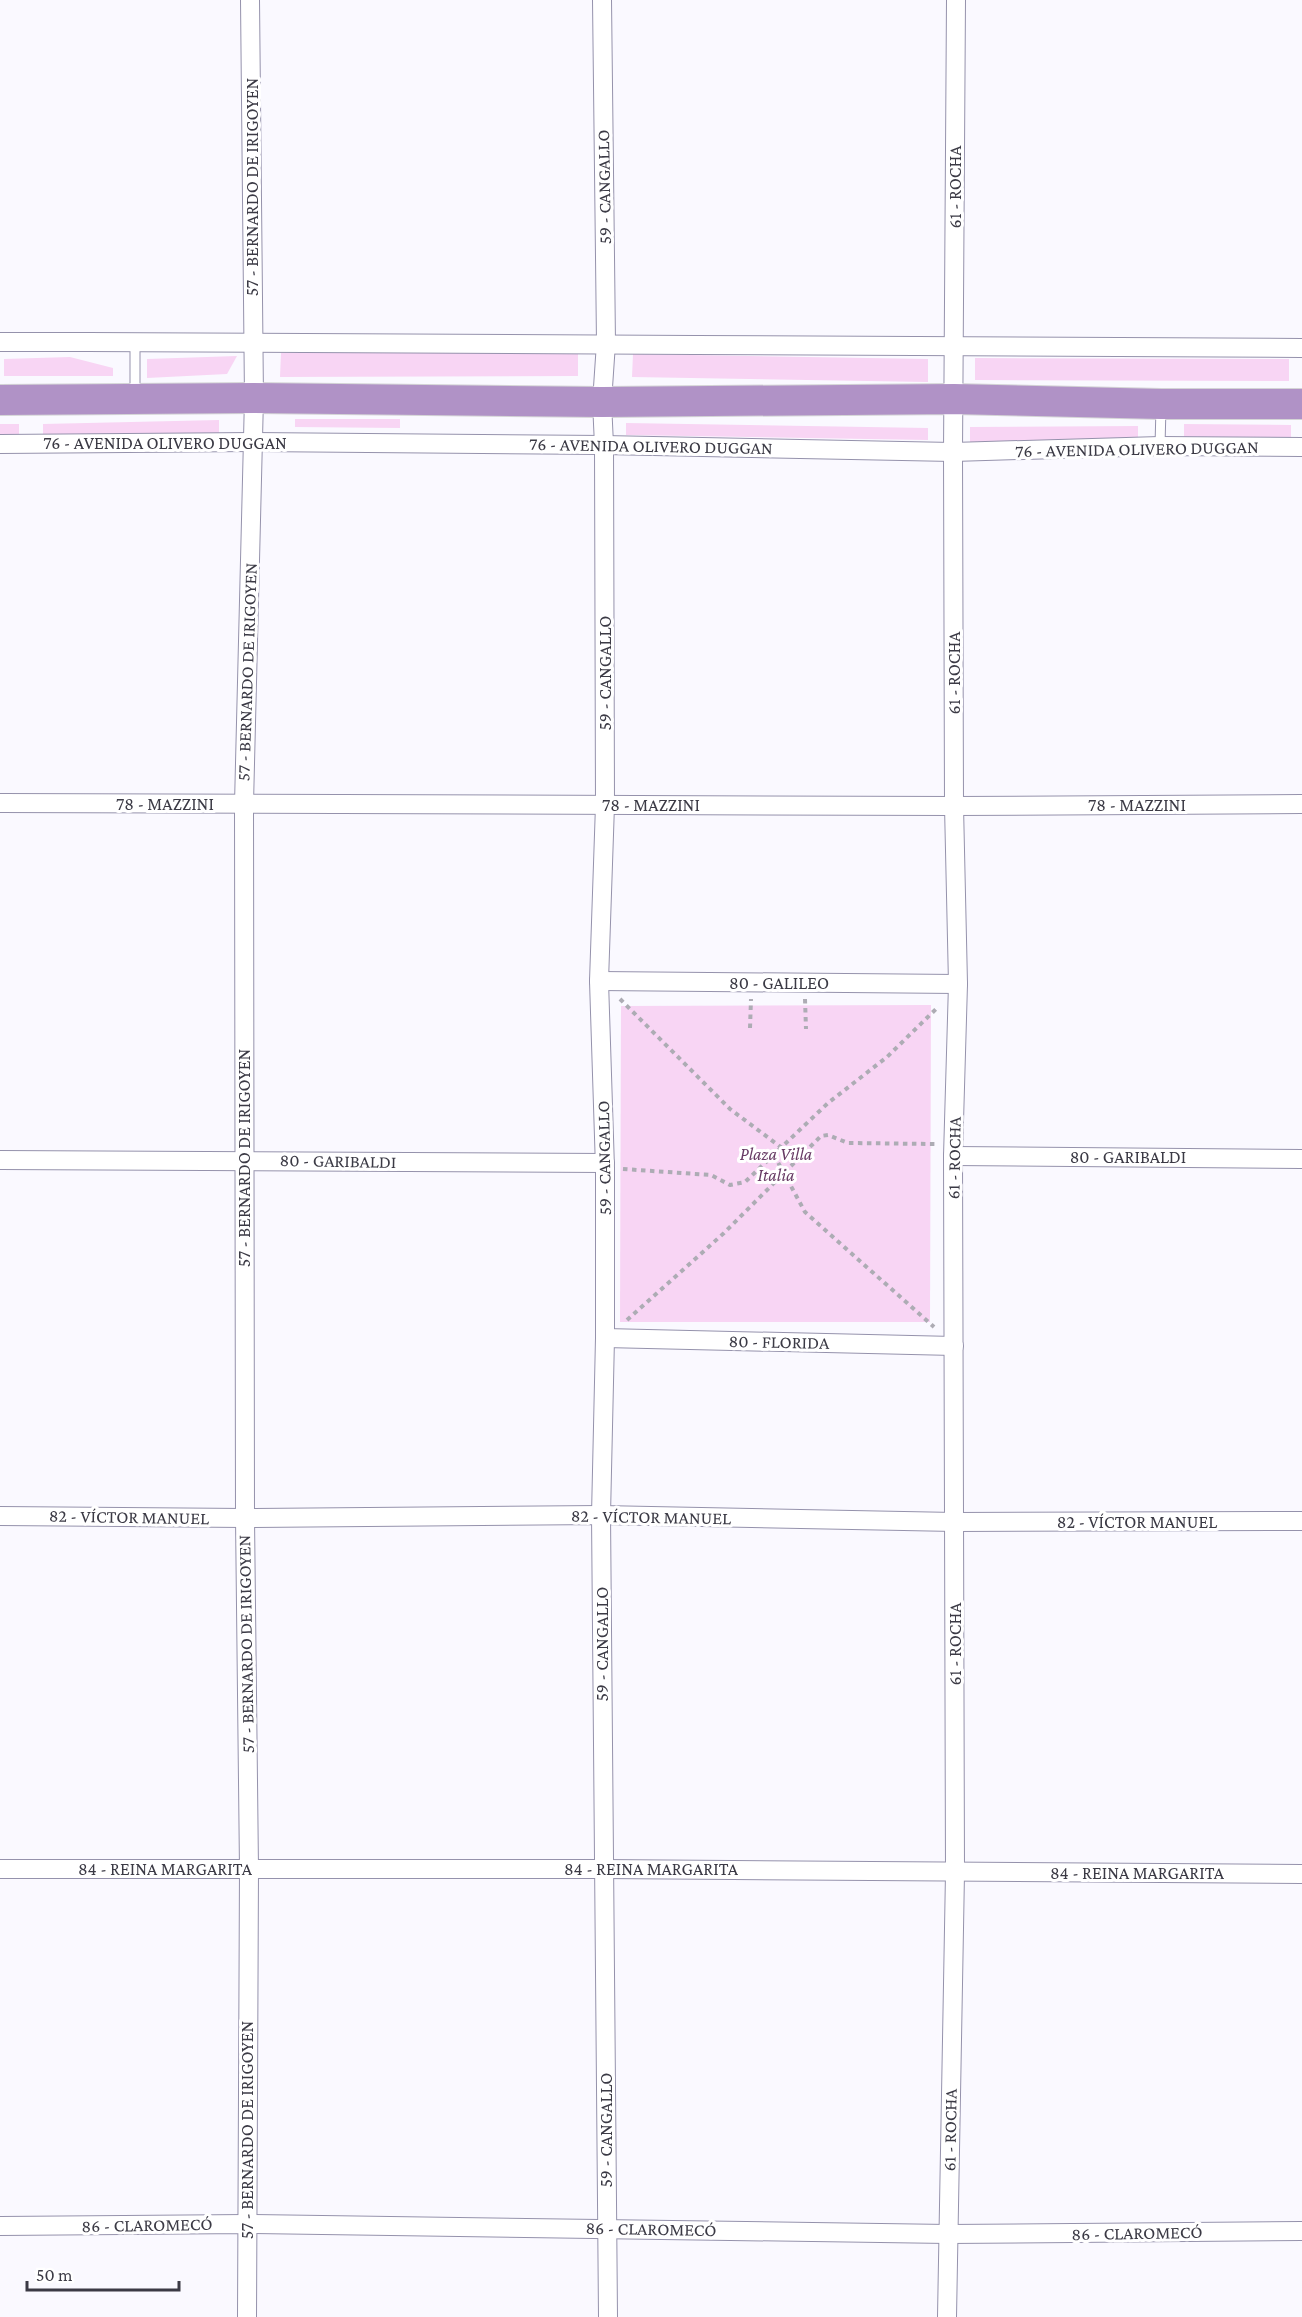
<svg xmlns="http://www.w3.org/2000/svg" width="1302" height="2317" viewBox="0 0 1302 2317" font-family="'Crimson Pro',serif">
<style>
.green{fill:#f8d5f4}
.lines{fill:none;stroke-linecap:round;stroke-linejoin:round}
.service-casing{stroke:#9592ac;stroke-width:11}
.minor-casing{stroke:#9592ac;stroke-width:20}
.trunk-casing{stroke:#d4d4d6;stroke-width:32}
.path{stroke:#adacb4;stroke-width:4;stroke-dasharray:4.5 4.5;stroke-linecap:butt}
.service{stroke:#fff;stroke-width:9}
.minor{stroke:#fff;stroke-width:18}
.trunk{stroke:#b092c6;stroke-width:30}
.labels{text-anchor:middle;stroke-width:6;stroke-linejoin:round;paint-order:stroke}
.street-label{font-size:18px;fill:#3b3a45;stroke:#fff}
.park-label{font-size:18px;font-style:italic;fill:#673a64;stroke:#fff}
</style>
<rect width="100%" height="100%" fill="#faf9ff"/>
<g class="green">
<path d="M578 352V376L280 377 281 353Z"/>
<path d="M633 354 928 359V382L632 377Z"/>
<path d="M237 356 227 374 147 378V359Z"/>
<path d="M70 357 113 368V376H4V359Z"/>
<path d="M975 358 1289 359V381L975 380Z"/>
<path d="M295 419H400V428L295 427Z"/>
<path d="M219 420V433L43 437V424Z"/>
<path d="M626 423 928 428V440L626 435Z"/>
<rect x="0" y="424" width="19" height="11"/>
<path d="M1184 424 1291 425V438H1184Z"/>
<path d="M1138 426V440L970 442V427Z"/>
<path d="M931 1005 930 1322H620L621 1006Z"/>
</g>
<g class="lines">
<g class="service-casing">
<g id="service">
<path d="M135 342V396"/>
<path d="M1160 446 1161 407"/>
</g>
</g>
<g class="minor-casing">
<g id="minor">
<path d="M602 0 606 343 602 402 604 445 605 805 599 981 605 1168V1338L601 1515 608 2317"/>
<path d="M0 342C434 341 868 348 1302 348"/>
<path d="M0 444 253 442 604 445 953 452 1160 446 1302 447"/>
<path d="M0 803 954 806 1302 804"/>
<path d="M599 981 958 984"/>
<path d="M953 1156 1302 1159"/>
<path d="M0 1160 605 1163"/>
<path d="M605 1338 954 1346"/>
<path d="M0 1516 245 1518 601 1515 955 1522 1302 1521"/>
<path d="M0 1869H604L1302 1874"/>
<path d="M0 2226 247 2224 948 2234 1302 2231"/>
<path d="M247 2317 249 1869 245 1518 244 804 254 398 250 0"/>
<path d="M947 2317 955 1873 953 1156 958 984 954 806 953 452 956 0"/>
</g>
</g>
<g class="trunk-casing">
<path id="trunk" d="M0 400 254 398 602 402 954 399 1161 404H1302"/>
</g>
<g class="path">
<path d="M620 999 730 1109 782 1148"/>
<path d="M805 999 806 1029"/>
<path d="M750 1028 751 999"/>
<path d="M774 1155 805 1212 934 1327"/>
<path d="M623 1169 711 1175 730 1185 745 1182 828 1103 887 1057 938 1007"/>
<path d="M627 1320 724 1233 821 1136 828 1135 848 1143 935 1144"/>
</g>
<use href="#service" class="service"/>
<use href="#minor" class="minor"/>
<use href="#trunk" class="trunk"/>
</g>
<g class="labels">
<g class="street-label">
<text transform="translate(252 187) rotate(-90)" y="6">57 - BERNARDO DE IRIGOYEN</text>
<text transform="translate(604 187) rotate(-91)" y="6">59 - CANGALLO</text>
<text transform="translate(955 187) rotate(-90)" y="6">61 - ROCHA</text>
<text x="165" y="449">76 - AVENIDA OLIVERO DUGGAN</text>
<text transform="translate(651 446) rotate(1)" y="6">76 - AVENIDA OLIVERO DUGGAN</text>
<text transform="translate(1137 449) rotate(-1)" y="6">76 - AVENIDA OLIVERO DUGGAN</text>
<text transform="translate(247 672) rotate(-88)" y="6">57 - BERNARDO DE IRIGOYEN</text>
<text transform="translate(605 673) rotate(-90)" y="6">59 - CANGALLO</text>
<text transform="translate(954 673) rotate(-90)" y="6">61 - ROCHA</text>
<text x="165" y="810">78 - MAZZINI</text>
<text x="651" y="811">78 - MAZZINI</text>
<text x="1137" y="811">78 - MAZZINI</text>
<text x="779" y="989">80 - GALILEO</text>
<text x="1128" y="1163">80 - GARIBALDI</text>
<text transform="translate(244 1158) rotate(-90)" y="6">57 - BERNARDO DE IRIGOYEN</text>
<text transform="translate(604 1158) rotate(-91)" y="6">59 - CANGALLO</text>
<text transform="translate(954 1158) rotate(-89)" y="6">61 - ROCHA</text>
<text transform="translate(338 1161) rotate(1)" y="6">80 - GARIBALDI</text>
<text transform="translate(779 1342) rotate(1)" y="6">80 - FLORIDA</text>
<text transform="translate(129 1517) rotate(1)" y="6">82 - VÍCTOR MANUEL</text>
<text transform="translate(651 1517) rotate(1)" y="6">82 - VÍCTOR MANUEL</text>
<text x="1137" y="1528">82 - VÍCTOR MANUEL</text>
<text transform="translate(246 1644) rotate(-91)" y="6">57 - BERNARDO DE IRIGOYEN</text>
<text transform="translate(602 1644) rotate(-90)" y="6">59 - CANGALLO</text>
<text transform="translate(955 1644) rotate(-90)" y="6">61 - ROCHA</text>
<text x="165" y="1875">84 - REINA MARGARITA</text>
<text x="651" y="1875">84 - REINA MARGARITA</text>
<text x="1137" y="1879">84 - REINA MARGARITA</text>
<text transform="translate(247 2130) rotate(-90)" y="6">57 - BERNARDO DE IRIGOYEN</text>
<text transform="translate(606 2130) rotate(-90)" y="6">59 - CANGALLO</text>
<text transform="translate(950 2130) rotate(-89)" y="6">61 - ROCHA</text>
<text transform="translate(147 2225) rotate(-1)" y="6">86 - CLAROMECÓ</text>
<text transform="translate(651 2229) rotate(1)" y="6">86 - CLAROMECÓ</text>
<text transform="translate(1137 2233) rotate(-1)" y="6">86 - CLAROMECÓ</text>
</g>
<g class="park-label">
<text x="776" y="1160">Plaza Villa<tspan x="776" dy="21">Italia</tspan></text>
</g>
</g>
<path d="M27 2281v9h152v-9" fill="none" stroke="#3b3a45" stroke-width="3"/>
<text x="36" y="2281" font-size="18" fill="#3b3a45" stroke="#ffffff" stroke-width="4.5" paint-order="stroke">50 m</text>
</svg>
